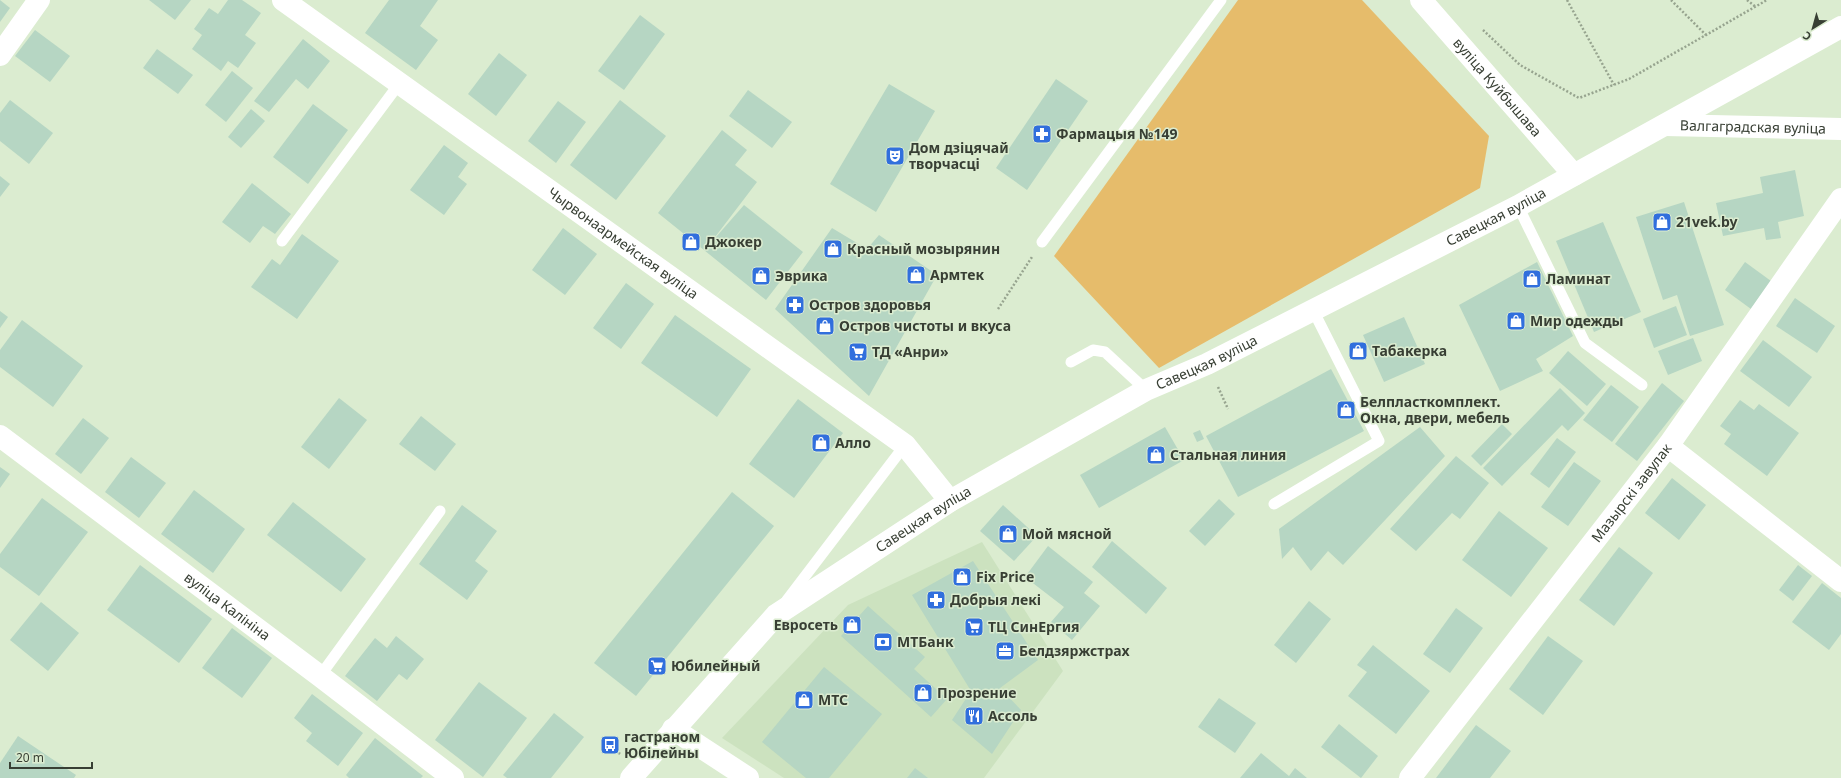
<svg xmlns="http://www.w3.org/2000/svg" width="1841" height="778" viewBox="0 0 1841 778" font-family="'Noto Sans',sans-serif">
<style>
.built{fill:#cce2bf}
.green{fill:#e6bc6b}
.building{fill:#b6d6c3}
.lines{fill:none;stroke-linecap:round;stroke-linejoin:round}
.path{stroke:#97a48f;stroke-width:2.5;stroke-dasharray:2 2;stroke-linecap:butt}
.lane{stroke:#fff;stroke-width:11}
.street{stroke:#fff;stroke-width:22}
.secondary{stroke:#fff;stroke-width:22}
.labels{text-anchor:middle;stroke-width:3;stroke-linejoin:round;paint-order:stroke}
.street-label{font-size:14px;fill:#383f34;stroke:#dbecd0}
.poi-label{font-size:14px;font-weight:bold;fill:#383f34;stroke:#dbecd0;text-anchor:start}
</style>
<rect width="100%" height="100%" fill="#dbecd0"/>
<path class="built" d="M982 542 1063 671 984 778H784L722 738 848 605Z"/>
<path class="green" d="M1238 0H1362L1489 136 1480 188 1159 368 1054 256Z"/>
<g class="building">
<path d="M0 0 10 8 0 22Z"/>
<path d="M149 0H191L175 20Z"/>
<path d="M228 0H242L261 13 245 35 256 43 238 68 228 61 221 71 192 49 202 35 194 29 209 8 218 14Z"/>
<path d="M389 0H438L420 26 438 40 416 70 365 33Z"/>
<path d="M640 15 665 34 624 90 598 71Z"/>
<path d="M35 30 70 56 50 82 15 56Z"/>
<path d="M303 39 330 61 308 89 296 79 269 112 254 101Z"/>
<path d="M157 49 193 75 178 94 143 68Z"/>
<path d="M499 53 527 75 496 116 468 94Z"/>
<path d="M232 71 253 88 226 122 205 105Z"/>
<path d="M1056 79 1088 101 1027 190 996 168Z"/>
<path d="M889 84 935 111 876 212 830 184Z"/>
<path d="M748 90 792 122 772 148 729 116Z"/>
<path d="M10 100 53 133 29 164 0 141V113Z"/>
<path d="M620 100 666 136 616 200 570 165Z"/>
<path d="M558 101 586 122 556 163 528 141Z"/>
<path d="M313 104 348 130 308 184 273 157Z"/>
<path d="M251 109 265 121 241 148 228 137Z"/>
<path d="M722 130 747 150 735 165 757 182 709 245 744 205 803 252 766 300 658 213Z"/>
<path d="M444 145 468 163 458 177 467 184 444 215 410 190Z"/>
<path d="M1795 170 1804 216 1778 222 1781 238 1766 240 1764 228 1723 236 1716 203 1763 193 1760 177Z"/>
<path d="M0 176 10 184 0 197Z"/>
<path d="M252 183 291 214 275 234 263 226 250 243 222 222Z"/>
<path d="M1684 202 1724 325 1690 336 1677 295 1663 300 1636 217Z"/>
<path d="M1603 222 1641 312 1594 332 1556 241Z"/>
<path d="M563 228 597 254 565 295 532 270Z"/>
<path d="M832 228 867 249 879 235 937 275 869 396 775 309Z"/>
<path d="M302 234 339 261 297 319 251 287 272 259 280 265Z"/>
<path d="M1537 262 1573 336 1536 359 1543 371 1500 391 1459 305Z"/>
<path d="M1745 262 1771 281 1751 309 1725 290Z"/>
<path d="M626 283 654 304 621 349 593 328Z"/>
<path d="M1795 298 1835 326 1817 353 1776 326Z"/>
<path d="M1676 306 1687 335 1654 348 1643 319Z"/>
<path d="M0 311 8 317 0 328Z"/>
<path d="M675 315 751 369 717 417 641 363Z"/>
<path d="M1404 317 1425 364 1384 382 1363 335Z"/>
<path d="M22 320 83 366 53 407 0 367V350Z"/>
<path d="M1693 338 1702 361 1668 375 1658 351Z"/>
<path d="M1763 340 1812 377 1789 407 1740 371Z"/>
<path d="M1361 344 1365 355 1355 359 1351 347Z"/>
<path d="M1568 351 1606 384 1587 406 1549 373Z"/>
<path d="M1331 369 1364 431 1238 497 1206 436Z"/>
<path d="M1662 383 1684 401 1637 461 1615 444Z"/>
<path d="M1611 385 1639 407 1612 442 1583 420Z"/>
<path d="M1560 388 1585 413 1568 431 1562 425 1502 486 1483 468Z"/>
<path d="M339 398 367 420 329 469 301 447Z"/>
<path d="M798 399 843 433 794 498 749 464Z"/>
<path d="M1740 400 1754 410 1759 404 1799 433 1767 476 1724 444 1731 434 1720 426Z"/>
<path d="M421 416 456 444 435 471 399 444Z"/>
<path d="M83 418 109 438 81 474 55 454Z"/>
<path d="M1502 424 1512 434 1481 466 1471 456Z"/>
<path d="M1165 427 1184 460 1099 508 1080 475Z"/>
<path d="M1420 427 1445 456 1343 565 1328 551 1311 571 1293 547 1282 559 1279 529Z"/>
<path d="M1200 430 1204 439 1197 442 1193 433Z"/>
<path d="M1557 438 1576 452 1549 488 1530 474Z"/>
<path d="M1456 456 1489 483 1460 519 1452 513 1416 551 1390 529Z"/>
<path d="M131 457 166 483 139 518 105 492Z"/>
<path d="M1574 462 1601 481 1568 526 1541 507Z"/>
<path d="M0 467 10 474 0 488Z"/>
<path d="M1672 478 1706 505 1679 540 1645 513Z"/>
<path d="M194 490 245 529 213 573 161 534Z"/>
<path d="M732 492 774 526 636 696 594 663Z"/>
<path d="M42 498 88 532 39 596 0 567V554Z"/>
<path d="M1219 499 1235 514 1205 546 1189 531Z"/>
<path d="M293 502 366 559 341 592 267 535Z"/>
<path d="M462 505 497 531 475 561 488 571 467 600 419 564Z"/>
<path d="M1003 505 1037 536 1014 561 980 531Z"/>
<path d="M1499 511 1548 548 1511 597 1462 560Z"/>
<path d="M1112 541 1167 588 1146 614 1092 567Z"/>
<path d="M1048 546 1093 582 1084 593 1100 606 1072 640 1051 622 1064 607 1025 577Z"/>
<path d="M1619 547 1653 573 1614 626 1579 600Z"/>
<path d="M973 561 1038 660 1000 688 1021 710 992 754 952 720 971 691 912 595Z"/>
<path d="M140 565 212 619 179 663 107 610Z"/>
<path d="M1798 565 1812 576 1793 601 1779 590Z"/>
<path d="M1822 583 1841 598V634L1829 650 1792 622Z"/>
<path d="M1309 601 1331 619 1296 663 1274 645Z"/>
<path d="M41 602 79 633 48 671 10 640Z"/>
<path d="M868 606 925 657 914 669 947 699 931 717 841 636Z"/>
<path d="M1456 608 1483 628 1450 673 1423 654Z"/>
<path d="M232 628 272 658 242 698 202 668Z"/>
<path d="M396 636 424 659 407 680 399 674 377 701 345 676 375 638 387 648Z"/>
<path d="M1548 636 1583 661 1543 715 1509 689Z"/>
<path d="M1373 645 1430 691 1396 734 1348 696 1367 672 1357 665Z"/>
<path d="M824 667 882 714 829 778H806L762 742Z"/>
<path d="M479 682 527 718 483 777 435 740Z"/>
<path d="M312 694 363 733 338 766 306 741 312 733 294 718Z"/>
<path d="M1219 698 1256 723 1235 753 1198 727Z"/>
<path d="M554 713 584 737 551 778H507L503 775Z"/>
<path d="M1339 724 1378 756 1361 778 1321 747Z"/>
<path d="M1476 725 1511 751 1490 778H1436Z"/>
<path d="M18 736 76 775 74 778H0V763Z"/>
<path d="M375 738 423 776 421 778H349L346 775Z"/>
<path d="M1261 753 1289 776 1295 768 1307 778H1240Z"/>
<path d="M915 768 928 778H907Z"/>
</g>
<g class="lines">
<g class="path">
<path d="M1567 0 1614 85"/>
<path d="M1671 0 1706 35"/>
<path d="M1747 0 1756 7"/>
<path d="M1483 30 1520 65 1579 98 1629 79 1767 0"/>
<path d="M998 309 1032 257"/>
<path d="M1218 387 1228 409"/>
<path d="M610 745 620 754"/>
</g>
<g class="lane">
<path d="M1518 206 1585 343 1642 385"/>
<path d="M282 241 399 84"/>
<path d="M1042 242 1221 0"/>
<path d="M1071 362 1093 350 1105 352 1146 390"/>
<path d="M1274 504 1379 441 1313 310"/>
<path d="M787 600 905 445"/>
<path d="M320 676 440 511"/>
</g>
<g class="street">
<path id="s1" d="M283 0 905 445 950 501"/>
<path d="M0 55 39 0"/>
<path id="s2" d="M0 436 320 676 453 778"/>
<path d="M1668 446 1841 581"/>
<path d="M673 729 748 778"/>
<path id="s3" d="M1410 778 1668 446 1841 199"/>
</g>
<g class="secondary">
<path id="s4" d="M1421 0 1574 175"/>
<path id="s5" d="M1665 125 1841 129"/>
<path id="s6" d="M631 778 776 615 950 501 1146 390 1207 364 1518 206 1841 27"/>
</g>
</g>
<defs>
<g id="pharmacy-square" transform="scale(1)"><rect x="-9" y="-9" width="18" height="18" rx="4" fill="#316fdd" stroke="#dbecd0"/><path d="M-2-6h4v4h4v4h-4v4h-4v-4h-4v-4h4Z" fill="#fff"/></g>
<g id="theatre-square" transform="scale(1)"><rect x="-9" y="-9" width="18" height="18" rx="4" fill="#316fdd" stroke="#dbecd0"/><path d="M-5-5.5Q0-4 5-5.5V0Q5 5 0 6Q-5 5-5 0ZM-3.3-2.5H-1v1.5H-3.3ZM1-2.5H3.3v1.5H1ZM-2.8 1Q0 5.5 2.8 1Z" fill="#fff"/></g>
<g id="shop-square" transform="scale(1)"><rect x="-9" y="-9" width="18" height="18" rx="4" fill="#316fdd" stroke="#dbecd0"/><path d="M-5-2.5h2.3a2.7 3.5 0 0 1 5.4 0H5L5.5 6h-11ZM-1.5-2.5h3a1.5 2.3 0 0 0-3 0Z" fill="#fff"/></g>
<g id="supermarket-square" transform="scale(1)"><rect x="-9" y="-9" width="18" height="18" rx="4" fill="#316fdd" stroke="#dbecd0"/><path d="M-6-5.5h2.5l.6 2H6L4.5 2H-2.5L-4.4-4H-6ZM-1.5 3.2a1.3 1.3 0 1 0 .1 0ZM3 3.2a1.3 1.3 0 1 0 .1 0Z" fill="#fff"/></g>
<g id="bank-square" transform="scale(1)"><rect x="-9" y="-9" width="18" height="18" rx="4" fill="#316fdd" stroke="#dbecd0"/><path d="M-6-4H6V4H-6ZM0-2.3a2.3 2.3 0 1 0 0 4.6a2.3 2.3 0 1 0 0-4.6Z" fill="#fff"/></g>
<g id="office-square" transform="scale(1)"><rect x="-9" y="-9" width="18" height="18" rx="4" fill="#316fdd" stroke="#dbecd0"/><path d="M-6-3h4V-5.5h4V-3h4V5H-6ZM-1-4.5V-3h2v-1.5ZM-6 0V1H6V0Z" fill="#fff"/></g>
<g id="restaurant-square" transform="scale(1)"><rect x="-9" y="-9" width="18" height="18" rx="4" fill="#316fdd" stroke="#dbecd0"/><path d="M-5-6h1v4h1v-4h1v4h1v-4h1v5L-1.5 .5V6h-2V.5L-5-1ZM5-6V6H3V1.5H1.5Q1.5-4 5-6Z" fill="#fff"/></g>
<g id="bus-square" transform="scale(1)"><rect x="-9" y="-9" width="18" height="18" rx="4" fill="#316fdd" stroke="#dbecd0"/><path d="M-5-6H5V4H4V6H2V4H-2V6H-4V4H-5ZM-3.5-4V0h7V-4ZM-3.5 1.2v1.5H-2V1.2ZM2 1.2v1.5H3.5V1.2Z" fill="#fff"/></g>
</defs>
<g fill-rule="evenodd">
<use href="#pharmacy-square" x="1042" y="134"/>
<use href="#theatre-square" x="895" y="156"/>
<use href="#shop-square" x="1662" y="222"/>
<use href="#shop-square" x="691" y="242"/>
<use href="#shop-square" x="833" y="249"/>
<use href="#shop-square" x="916" y="275"/>
<use href="#shop-square" x="761" y="276"/>
<use href="#shop-square" x="1532" y="279"/>
<use href="#pharmacy-square" x="795" y="305"/>
<use href="#shop-square" x="1516" y="321"/>
<use href="#shop-square" x="825" y="326"/>
<use href="#shop-square" x="1358" y="351"/>
<use href="#supermarket-square" x="858" y="352"/>
<use href="#shop-square" x="1346" y="410"/>
<use href="#shop-square" x="821" y="443"/>
<use href="#shop-square" x="1156" y="455"/>
<use href="#shop-square" x="1008" y="534"/>
<use href="#shop-square" x="962" y="577"/>
<use href="#pharmacy-square" x="936" y="600"/>
<use href="#shop-square" x="852" y="625"/>
<use href="#supermarket-square" x="974" y="627"/>
<use href="#bank-square" x="883" y="642"/>
<use href="#office-square" x="1005" y="651"/>
<use href="#supermarket-square" x="657" y="666"/>
<use href="#shop-square" x="923" y="693"/>
<use href="#shop-square" x="804" y="700"/>
<use href="#restaurant-square" x="974" y="716"/>
<use href="#bus-square" x="610" y="745"/>
</g>
<g class="labels">
<g class="street-label">
<text dy="5" stroke="none"><textPath href="#s4" startOffset="116">вуліца Куйбышава</textPath></text>
<text dy="5" stroke="none"><textPath href="#s5" startOffset="88">Валгаградская вуліца</textPath></text>
<text dy="5" stroke="none"><textPath href="#s6" startOffset="1042">Савецкая вуліца</textPath></text>
<text dy="5" stroke="none"><textPath href="#s1" startOffset="418">Чырвонаармейская вуліца</textPath></text>
<text dy="5" stroke="none"><textPath href="#s6" startOffset="718">Савецкая вуліца</textPath></text>
<text dy="5" stroke="none"><textPath href="#s3" startOffset="361">Мазырскі завулак</textPath></text>
<text dy="5" stroke="none"><textPath href="#s6" startOffset="394">Савецкая вуліца</textPath></text>
<text dy="5" stroke="none"><textPath href="#s2" startOffset="284">вуліца Калініна</textPath></text>
</g>
<g class="poi-label">
<text x="1056" y="139">Фармацыя №149</text>
<text x="909" y="153">Дом дзіцячай<tspan x="909" dy="16">творчасці</tspan></text>
<text x="1676" y="227">21vek.by</text>
<text x="705" y="247">Джокер</text>
<text x="847" y="254">Красный мозырянин</text>
<text x="930" y="280">Армтек</text>
<text x="775" y="281">Эврика</text>
<text x="1546" y="284">Ламинат</text>
<text x="809" y="310">Остров здоровья</text>
<text x="1530" y="326">Мир одежды</text>
<text x="839" y="331">Остров чистоты и вкуса</text>
<text x="1372" y="356">Табакерка</text>
<text x="872" y="357">ТД «Анри»</text>
<text x="1360" y="407">Белпласткомплект.<tspan x="1360" dy="16">Окна, двери, мебель</tspan></text>
<text x="835" y="448">Алло</text>
<text x="1170" y="460">Стальная линия</text>
<text x="1022" y="539">Мой мясной</text>
<text x="976" y="582">Fix Price</text>
<text x="950" y="605">Добрыя лекі</text>
<text x="838" y="630" text-anchor="end">Евросеть</text>
<text x="988" y="632">ТЦ СинЕргия</text>
<text x="897" y="647">МТБанк</text>
<text x="1019" y="656">Белдзяржстрах</text>
<text x="671" y="671">Юбилейный</text>
<text x="937" y="698">Прозрение</text>
<text x="818" y="705">МТС</text>
<text x="988" y="721">Ассоль</text>
<text x="624" y="742">гастраном<tspan x="624" dy="16">Юбілейны</tspan></text>
</g>
</g>
<g transform="translate(1813 28) rotate(217)" stroke="#dbecd0" stroke-width="3" paint-order="stroke">
<path d="M0-3L7 15L0 10L-7 15Z" fill="#383f34"/>
<text y="-6" font-size="11" font-weight="bold" text-anchor="middle" fill="#383f34">С</text>
</g>
<path d="M10 762v6h82v-6" fill="none" stroke="#383f34" stroke-width="2"/>
<text x="16" y="762" font-size="12" fill="#383f34" stroke="#dbecd0" stroke-width="3" paint-order="stroke">20 m</text>
</svg>
